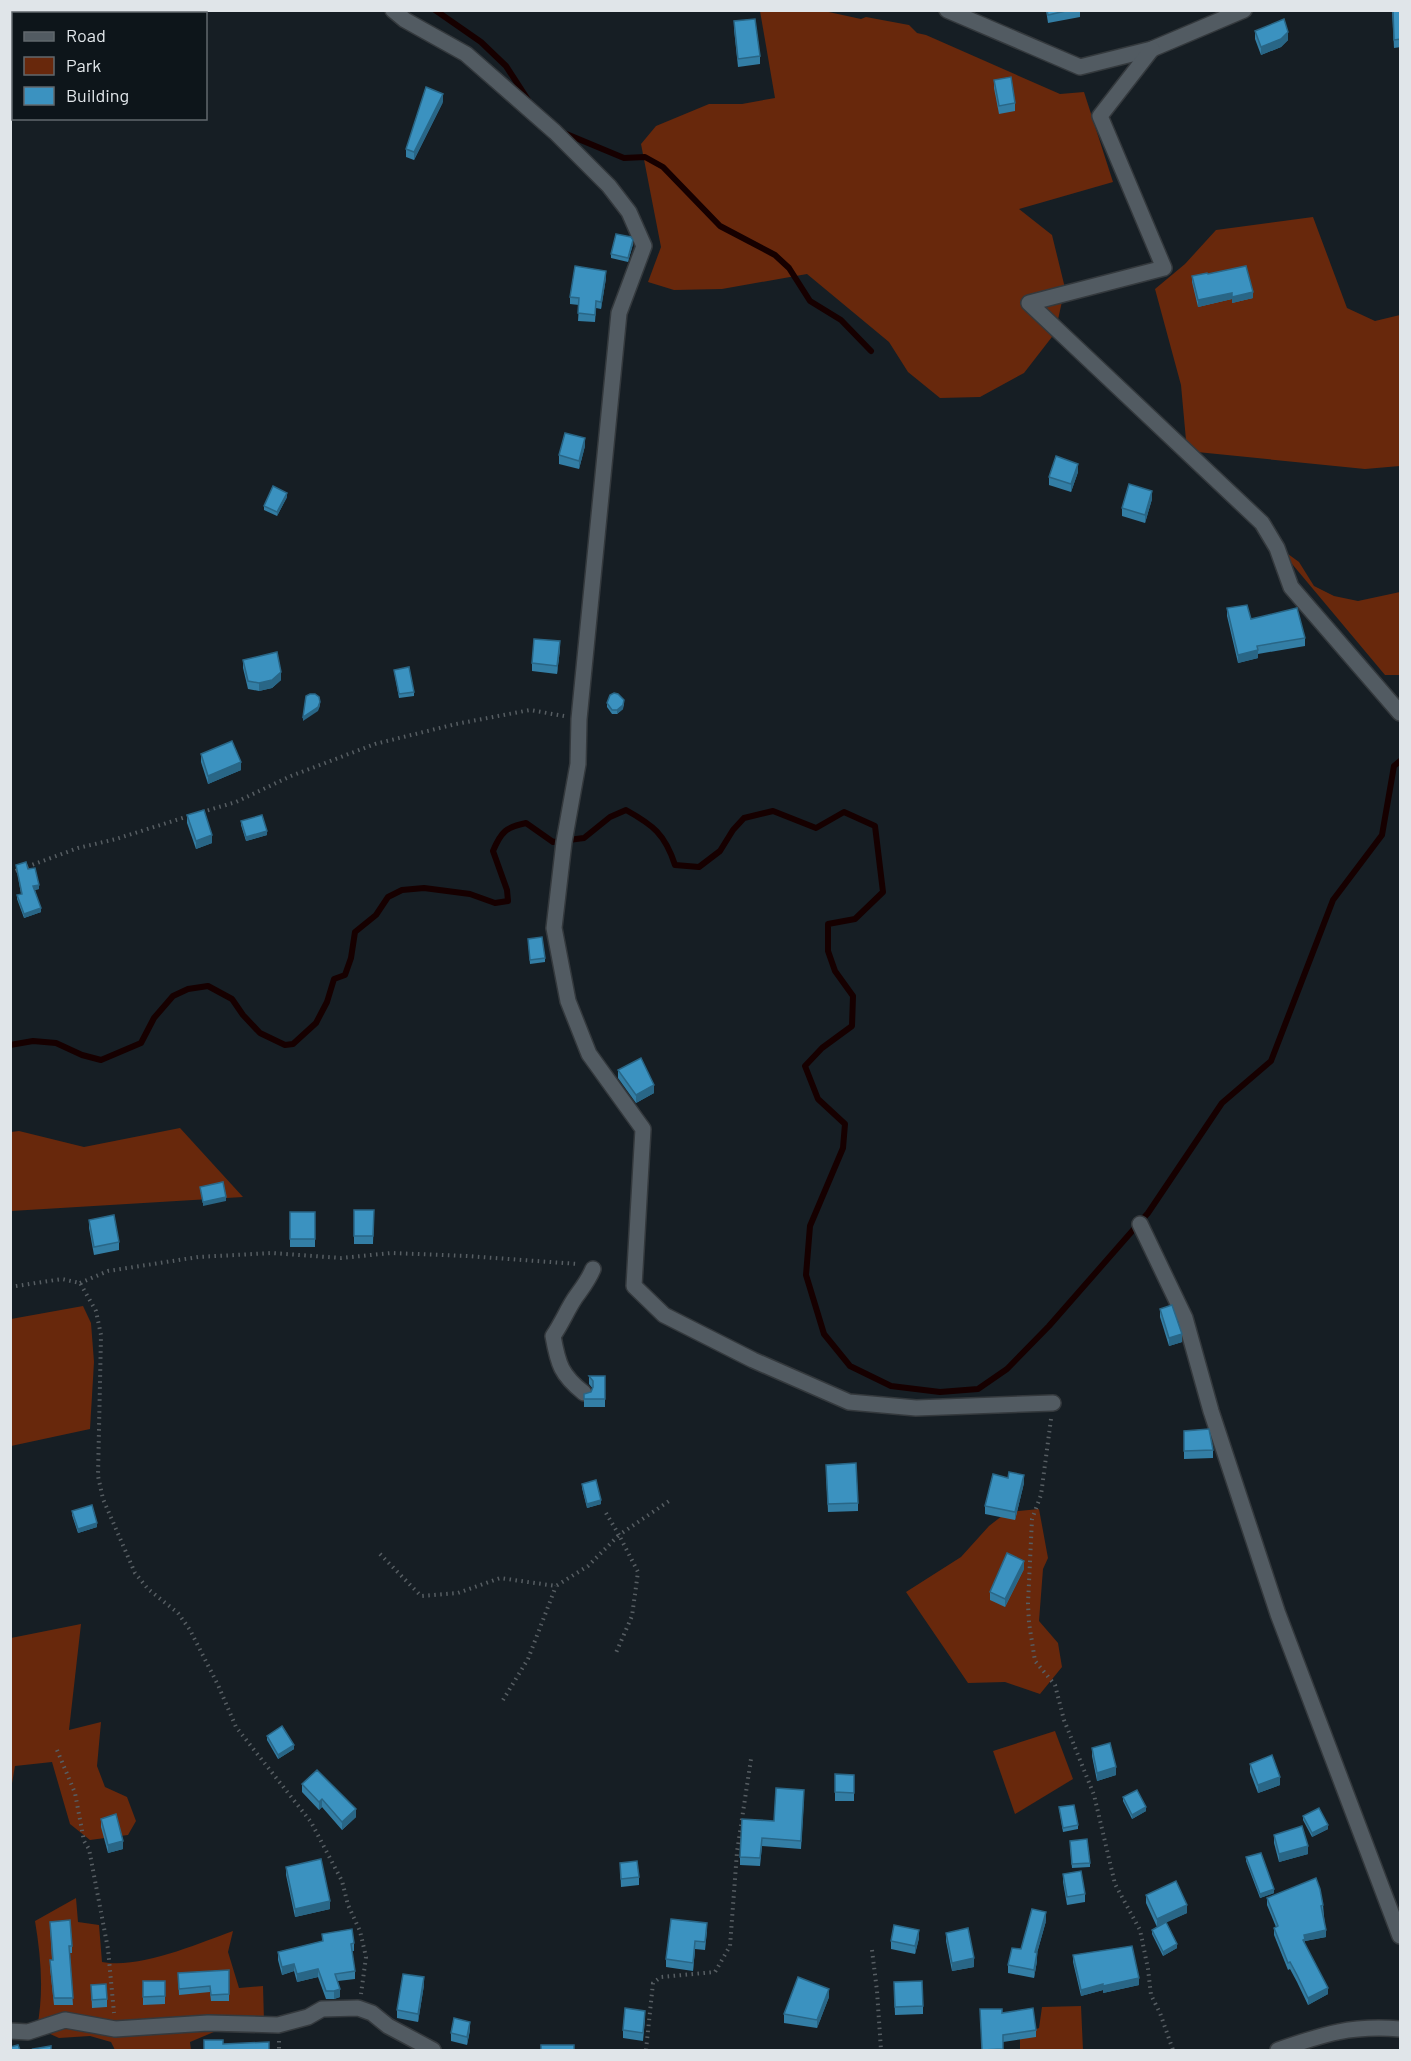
<svg xmlns="http://www.w3.org/2000/svg" width="1411" height="2061" viewBox="0 0 1411 2061" font-family="Barlow,sans-serif">
<style>
.green{fill:#68280c}
.lines{fill:none;stroke-linecap:round;stroke-linejoin:round}
.stream{stroke:#160000;stroke-width:6}
.minor-casing{stroke:#34393d;stroke-width:18}
.path{stroke:#575e63;stroke-width:4;stroke-dasharray:1.5 4.5;stroke-linecap:butt}
.minor{stroke:#525b62;stroke-width:15}
.wall{fill:#337ea5}
.shaded-wall{fill:#296686}
.building{fill:#3b92c0;stroke:#296686;stroke-width:1.5}
</style>
<rect width="100%" height="100%" fill="#161e24"/>
<g class="green">
<path d="M760 11H824L861 19 866 17 909 25 917 33 926 35 1060 94 1084 92 1113 182 1019 209 1052 235 1065 288 1055 333 1024 373 980 397 940 398 908 372 889 342 807 274 722 289 674 290 648 282 661 247 641 144 656 126 709 104H742L775 98Z"/>
<path d="M1313 217 1347 308 1375 321 1400 315V466L1365 469 1187 451 1181 385 1155 289 1185 264 1216 230Z"/>
<path d="M1277 546 1299 562 1314 586 1334 596 1358 601 1400 592V675H1385Z"/>
<path d="M180 1128 243 1197 11 1211V1132L19 1131 84 1147Z"/>
<path d="M83 1306 91 1323 94 1362 90 1429 11 1446V1319Z"/>
<path d="M1039 1509 1048 1558 1043 1569 1039 1621 1058 1643 1062 1667 1040 1694 1005 1682 968 1683 906 1592 961 1557 989 1526 1007 1512Z"/>
<path d="M81 1624 69 1730 101 1722 97 1766 105 1787 127 1797 136 1821 128 1835 90 1840 70 1824 52 1762 15 1766 11 1789V1638Z"/>
<path d="M1055 1731 1073 1779 1015 1814 993 1751Z"/>
<path d="M76 1898 78 1922 99 1925 102 1962C140 1969 197 1944 233 1931L228 1952 239 1988 263 1986 264 2021 221 2029 190 2042 191 2050H115L111 2042 90 2036 59 2038 37 2028C44 1992 41 1957 35 1921Z"/>
<path d="M1081 2006 1083 2050H1020V2035L1039 2028 1042 2007Z"/>
</g>
<g class="lines">
<g class="stream">
<path d="M435 10 481 42 506 66 528 100"/>
<path d="M564 133 624 158 645 157 663 167 720 226 775 255 789 268 810 301 841 320 871 351"/>
<path d="M10 1045 33 1041 56 1043 82 1055 101 1060 141 1043 154 1018 173 996 188 989 208 986 232 999 243 1015 260 1033 285 1045 293 1044 316 1023 327 1002 334 979 345 975 351 958 355 932 376 915 388 897 402 890 424 888 470 894 495 903 508 901 507 890 493 851C501 832 506 827 526 823L553 842 584 838 610 817 626 810C653 825 665 834 675 865L699 867 720 851 733 830 744 818 773 811 816 828 844 812 875 826 883 892 855 919 828 924V951L835 971 853 996 852 1026 822 1048 805 1066 818 1099 845 1124 843 1148 810 1226 806 1275 824 1334 850 1366 891 1386 940 1392 978 1389 1007 1369 1049 1326 1148 1213 1222 1103 1271 1061 1333 900 1382 835 1394 766 1400 761"/>
</g>
<g class="minor-casing">
<g id="minor">
<path d="M393 10 405 20 466 54 555 132 609 186 629 212 644 246 619 313 579 719 578 764 564 842 554 928 568 1001 589 1054 643 1129 634 1286 664 1315 753 1360 849 1402 916 1408 1053 1403"/>
<path d="M947 10 1080 67 1152 49 1244 10"/>
<path d="M1152 49 1100 116 1164 268 1029 303 1262 523 1277 548 1291 587 1400 713"/>
<path d="M1140 1224 1185 1318 1211 1411 1278 1614 1400 1936"/>
<path d="M584 1393C561 1375 558 1364 553 1336 562 1323 567 1310 575 1298 582 1288 588 1281 593 1269"/>
<path d="M10 2031 28 2032 65 2020 115 2029 208 2023 278 2025 308 2017 322 2009 358 2008 372 2013 388 2026 433 2050"/>
<path d="M1278 2050C1324 2034 1351 2025 1400 2029"/>
</g>
</g>
<g class="path">
<path d="M202 812 236 802 291 776 375 744 456 724 530 710 564 716"/>
<path d="M10 873 78 848 116 839 192 815"/>
<path d="M80 1283 108 1271 198 1257 272 1253 341 1258 391 1253 467 1256 578 1264"/>
<path d="M10 1287 62 1279 80 1283 96 1311 101 1335 98 1476 103 1499 135 1573 148 1589 178 1613 190 1630 218 1685 236 1727 311 1822 342 1881 348 1905 360 1931 366 1957 361 1994"/>
<path d="M1051 1419 1041 1495 1032 1519 1028 1604 1029 1623 1035 1661 1055 1685 1064 1720 1094 1795 1115 1884 1140 1930 1148 1969 1151 1995 1160 2013 1173 2050"/>
<path d="M606 1513 619 1535 672 1499"/>
<path d="M380 1554 421 1596 458 1593 500 1578 556 1586 588 1566 619 1535 638 1572 632 1616 615 1655"/>
<path d="M503 1700 528 1659 556 1586"/>
<path d="M57 1750 75 1793 84 1841 89 1849 108 1949 114 2013"/>
<path d="M872 1950 877 1991 881 2050"/>
<path d="M279 2041V2050"/>
<path d="M646 2050 653 1983 661 1977 715 1972 730 1946 737 1852 751 1759"/>
</g>
<use href="#minor" class="minor"/>
</g>
<g class="wall">
<path d="M1046 10H1080V17L1048 23Z"/>
<path d="M1392 10H1401V47L1394 48Z"/>
<path d="M734 21 760 56V64L738 67 734 29Z"/>
<path d="M1255 31 1288 40 1281 47 1261 55 1255 39Z"/>
<path d="M994 80 1015 103V111L999 114 994 88Z"/>
<path d="M443 102 414 160 406 157V149Z"/>
<path d="M633 244 628 262 611 258V254Z"/>
<path d="M1208 274 1253 298 1232 303V299L1198 307 1192 282V276Z"/>
<path d="M606 278 601 309 596 308 595 322 578 321 579 305 570 304V297Z"/>
<path d="M585 446 579 469 559 464V455Z"/>
<path d="M1078 472 1071 492 1049 485V477Z"/>
<path d="M287 497 277 516 264 510V506Z"/>
<path d="M1152 499 1145 523 1122 516V508Z"/>
<path d="M1227 608 1251 619 1305 638V646L1258 654V658L1238 663 1227 616Z"/>
<path d="M560 649 557 674 532 671V663Z"/>
<path d="M243 660 281 680 272 688 259 691 248 689 243 668Z"/>
<path d="M394 670 414 692V696L399 698Z"/>
<path d="M607 703 624 704 623 709 617 714H612L607 707Z"/>
<path d="M201 754 241 770 208 784 201 762Z"/>
<path d="M187 815 212 843 196 849 187 823Z"/>
<path d="M241 821 267 835 246 841 241 825Z"/>
<path d="M16 865 28 869 39 889 35 890 41 912 24 918 17 899V895L21 894Z"/>
<path d="M528 939 545 958V962L530 964Z"/>
<path d="M618 1070 654 1093 636 1103 618 1078Z"/>
<path d="M354 1210H374L373 1244H354Z"/>
<rect x="290" y="1212" width="25" height="35"/>
<path d="M89 1220 119 1242V1250L94 1255 89 1228Z"/>
<path d="M1160 1309 1182 1342 1169 1346 1160 1317Z"/>
<path d="M589 1376H605V1407H584V1394L591 1392 593 1389 589 1384Z"/>
<path d="M1184 1431 1213 1450V1458L1184 1459Z"/>
<path d="M826 1473 858 1503V1511L828 1512Z"/>
<path d="M1008 1478 1024 1483 1015 1520 985 1514V1506Z"/>
<path d="M582 1484 601 1504 587 1508 582 1488Z"/>
<path d="M72 1511 97 1527 78 1533 72 1515Z"/>
<path d="M1024 1569 1005 1607 990 1600V1592Z"/>
<path d="M267 1736 294 1749 278 1759 267 1740Z"/>
<path d="M1092 1748 1116 1775 1097 1781 1092 1756Z"/>
<path d="M1250 1764 1280 1785 1258 1793 1250 1772Z"/>
<path d="M835 1774 854 1775V1801H835Z"/>
<path d="M302 1784 356 1817 342 1830 322 1807 319 1810 302 1792Z"/>
<path d="M1123 1797 1146 1811 1132 1819 1123 1801Z"/>
<path d="M804 1798 801 1849 762 1846 760 1866 740 1865V1857L774 1821Z"/>
<path d="M1059 1807 1078 1825V1829L1063 1832Z"/>
<path d="M1303 1816 1328 1829 1312 1837 1303 1820Z"/>
<path d="M101 1819 123 1849 108 1853 101 1827Z"/>
<path d="M1274 1835 1308 1854 1279 1862 1274 1843Z"/>
<path d="M1070 1845 1090 1863V1867L1072 1868Z"/>
<path d="M1246 1857 1274 1893 1260 1898 1246 1861Z"/>
<path d="M620 1863 639 1877V1885L621 1887Z"/>
<path d="M286 1867 330 1909 295 1917 286 1875Z"/>
<path d="M1063 1874 1085 1894V1902L1067 1905 1063 1882Z"/>
<path d="M1146 1895 1187 1913 1166 1922 1177 1948 1163 1956 1152 1934V1930L1157 1927 1146 1903Z"/>
<path d="M1267 1898 1323 1905 1326 1937 1305 1941V1945L1328 1994 1308 2005 1297 1982 1290 1969 1288 1970 1274 1935V1928L1276 1927 1267 1905Z"/>
<path d="M1046 1921 1037 1953V1961L1034 1978 1008 1973V1965Z"/>
<path d="M50 1922 72 1946V1953H69L73 2005H54L50 1967V1960H52Z"/>
<path d="M707 1931 705 1950 695 1949 693 1971 666 1967V1959Z"/>
<path d="M946 1933 974 1967 952 1971 946 1941Z"/>
<path d="M322 1934 354 1943V1951H352L355 1971V1979L338 1981 340 1997 334 1999H326L318 1977 297 1982 294 1971 282 1975 278 1960V1952L322 1941Z"/>
<path d="M919 1938 915 1954 891 1949V1941Z"/>
<path d="M1073 1955 1139 1985 1103 1993V1990L1081 1996 1073 1962Z"/>
<path d="M229 1970V2001H211L210 1992 179 1995 178 1973Z"/>
<path d="M143 1981H165V2004L143 2005Z"/>
<path d="M91 1985 107 1999V2007L92 2008Z"/>
<path d="M424 1985 418 2022 397 2018V2010Z"/>
<path d="M894 1990 923 2006V2014L895 2015Z"/>
<path d="M829 1997 817 2028 784 2023V2014Z"/>
<path d="M980 2009 1002 2013 1036 2030V2037L1003 2042V2050H982Z"/>
<path d="M645 2019 643 2041 623 2038V2030Z"/>
<path d="M470 2030 467 2045 451 2041V2033Z"/>
</g>
<g class="shaded-wall">
<path d="M1288 32V40L1281 47 1261 55V47Z"/>
<path d="M443 94V102L414 160V152Z"/>
<path d="M633 240V244L628 262V258Z"/>
<path d="M606 271V278L601 309V302Z"/>
<path d="M1253 292V298L1232 303V297Z"/>
<path d="M1232 293V299L1198 307V300Z"/>
<path d="M585 438V446L579 469V461Z"/>
<path d="M1078 464V472L1071 492V484Z"/>
<path d="M1152 491V499L1145 523V515Z"/>
<path d="M287 493V497L277 516V512Z"/>
<path d="M560 641V649L557 674V666Z"/>
<path d="M1258 650V658L1238 663V655Z"/>
<path d="M281 672V680L272 688 259 691V683Z"/>
<path d="M320 702V706L318 711 303 721V717Z"/>
<path d="M623 705V709L617 714V710Z"/>
<path d="M241 762V770L208 784V776Z"/>
<path d="M267 831V835L246 841V837Z"/>
<path d="M212 835V843L196 849V841Z"/>
<path d="M39 885V889L33 890V886Z"/>
<path d="M41 908V912L24 918V914Z"/>
<path d="M654 1085V1093L636 1103V1095Z"/>
<path d="M226 1197V1201L203 1206V1202Z"/>
<path d="M1182 1334V1342L1169 1346V1338Z"/>
<path d="M1024 1475V1483L1015 1520V1512Z"/>
<path d="M601 1500V1504L587 1508V1504Z"/>
<path d="M97 1523V1527L78 1533V1529Z"/>
<path d="M1024 1561V1569L1005 1607V1599Z"/>
<path d="M294 1745V1749L278 1759V1755Z"/>
<path d="M1116 1767V1775L1097 1781V1773Z"/>
<path d="M1280 1777V1785L1258 1793V1785Z"/>
<path d="M322 1799V1807L319 1810V1802Z"/>
<path d="M1146 1807V1811L1132 1819V1815Z"/>
<path d="M356 1809V1817L342 1830V1822Z"/>
<path d="M1328 1825V1829L1312 1837V1833Z"/>
<path d="M123 1841V1849L108 1853V1845Z"/>
<path d="M1308 1846V1854L1279 1862V1854Z"/>
<path d="M1274 1889V1893L1260 1898V1894Z"/>
<path d="M330 1901V1909L295 1917V1909Z"/>
<path d="M1187 1905V1913L1157 1927V1919Z"/>
<path d="M1046 1912V1921L1035 1960V1952Z"/>
<path d="M919 1930V1938L915 1954V1946Z"/>
<path d="M1326 1930V1937L1305 1941V1945L1303 1940 1304 1935Z"/>
<path d="M695 1941V1949L693 1971V1963Z"/>
<path d="M1177 1944V1948L1163 1956V1952Z"/>
<path d="M1037 1953V1961L1034 1978V1970Z"/>
<path d="M974 1958V1967L952 1971V1963Z"/>
<path d="M294 1964V1971L282 1975V1967Z"/>
<path d="M318 1969V1977L297 1982V1974Z"/>
<path d="M424 1977V1985L418 2022V2014Z"/>
<path d="M1139 1978V1985L1103 1993V1986Z"/>
<path d="M1103 1984V1990L1081 1996V1990Z"/>
<path d="M1328 1988V1994L1308 2005V1998Z"/>
<path d="M340 1989V1997L334 1999V1991Z"/>
<path d="M829 1989V1997L817 2028V2020Z"/>
<path d="M470 2022V2030L467 2045V2037Z"/>
</g>
<g class="building">
<path d="M1047 10H1070L1048 15Z"/>
<path d="M1393 10H1401V39L1394 40Z"/>
<path d="M755 19 760 56 738 59 734 21Z"/>
<path d="M1284 19 1288 32 1281 39 1261 47 1255 31Z"/>
<path d="M1011 77 1015 103 999 106 994 80Z"/>
<path d="M426 87 443 94 414 152 406 149Z"/>
<path d="M616 234 631 237 633 240 628 258 611 254Z"/>
<path d="M575 266 606 271 601 302 596 301 595 315 578 313 579 298 570 297Z"/>
<path d="M1246 266 1253 292 1232 297V293L1198 300 1192 276 1207 273 1208 274Z"/>
<path d="M565 433 585 438 579 461 559 455Z"/>
<path d="M1056 456 1078 464 1071 484 1049 477Z"/>
<path d="M1129 484 1152 491 1145 515 1122 508Z"/>
<path d="M273 486 287 493 277 512 264 506Z"/>
<path d="M1247 605 1251 619 1297 608 1305 638 1257 646 1258 650 1238 655 1227 608Z"/>
<path d="M534 639 560 641 557 666 532 663Z"/>
<path d="M277 652 281 672 272 680 259 683 248 681 243 660Z"/>
<path d="M409 667 414 692 399 694 394 670Z"/>
<path d="M614 693 618 694 624 700 623 705 617 710H612L607 703 610 695Z"/>
<path d="M310 694H315L319 697 320 702 318 707 303 717 306 696Z"/>
<path d="M232 741 241 762 208 776 201 754Z"/>
<path d="M204 810 212 835 196 841 187 815Z"/>
<path d="M262 815 267 831 246 837 241 821Z"/>
<path d="M26 862 28 869 35 868 39 885 33 886 41 908 24 914 17 895 22 894 16 865Z"/>
<path d="M542 937 545 958 530 960 528 939Z"/>
<path d="M641 1058 654 1085 636 1095 618 1070Z"/>
<path d="M223 1182 226 1197 203 1202 200 1187Z"/>
<path d="M354 1210H374L373 1236H354Z"/>
<rect x="290" y="1212" width="25" height="27"/>
<path d="M114 1215 119 1242 94 1247 89 1220Z"/>
<path d="M1172 1305 1182 1334 1169 1338 1160 1309Z"/>
<path d="M589 1376H605V1399H584V1394L591 1392 593 1387V1381Z"/>
<path d="M1209 1429 1213 1450 1184 1451V1431Z"/>
<path d="M856 1463 858 1503 828 1504 826 1465Z"/>
<path d="M1009 1472 1024 1475 1015 1512 985 1506 993 1474 1008 1478Z"/>
<path d="M596 1480 601 1500 587 1504 582 1484Z"/>
<path d="M92 1505 97 1523 78 1529 72 1511Z"/>
<path d="M1007 1553 1024 1561 1005 1599 990 1592Z"/>
<path d="M282 1726 294 1745 278 1755 267 1736Z"/>
<path d="M1110 1743 1116 1767 1097 1773 1092 1748Z"/>
<path d="M1272 1755 1280 1777 1258 1785 1250 1764Z"/>
<path d="M317 1770 356 1809 342 1822 322 1799 319 1802 302 1784Z"/>
<path d="M835 1774 854 1775V1793L835 1792Z"/>
<path d="M776 1788 804 1790 801 1841 762 1838 760 1858 740 1857 742 1819 774 1821Z"/>
<path d="M1137 1790 1146 1807 1132 1815 1123 1797Z"/>
<path d="M1074 1805 1078 1825 1063 1828 1059 1807Z"/>
<path d="M1319 1808 1328 1825 1312 1833 1303 1816Z"/>
<path d="M116 1814 123 1841 108 1845 101 1819Z"/>
<path d="M1302 1826 1308 1846 1279 1854 1274 1835Z"/>
<path d="M1087 1839 1090 1863 1072 1864 1070 1841Z"/>
<path d="M1261 1853 1274 1889 1260 1894 1246 1857Z"/>
<path d="M321 1859 330 1901 295 1909 286 1867Z"/>
<path d="M637 1861 639 1877 621 1879 620 1863Z"/>
<path d="M1081 1871 1085 1894 1067 1897 1063 1874Z"/>
<path d="M1316 1878 1320 1889 1323 1905 1321 1906 1326 1930 1304 1935 1305 1939 1303 1940 1328 1988 1308 1998 1297 1975 1290 1962 1288 1963 1274 1928 1278 1926 1267 1898Z"/>
<path d="M1176 1881 1187 1905 1157 1919 1146 1895Z"/>
<path d="M1032 1909 1046 1912 1035 1952 1037 1953 1034 1970 1008 1965 1012 1948 1021 1949Z"/>
<path d="M671 1919 707 1923 705 1942 695 1941 693 1963 666 1959Z"/>
<path d="M70 1920 72 1946H69L73 1998H54L50 1960H53L50 1922Z"/>
<path d="M1166 1922 1177 1944 1163 1952 1152 1930Z"/>
<path d="M894 1925 919 1930 915 1946 891 1941Z"/>
<path d="M968 1928 974 1958 952 1963 946 1933Z"/>
<path d="M352 1929 354 1943 351 1944 355 1971 335 1974 340 1989 334 1991H326L318 1969 297 1974 294 1964 282 1967 278 1952 323 1941 322 1934Z"/>
<path d="M1132 1946 1139 1978 1103 1986V1984L1081 1990 1073 1955Z"/>
<path d="M229 1970V1994L211 1995 210 1986 179 1989 178 1973Z"/>
<path d="M403 1974 424 1977 418 2014 397 2010Z"/>
<path d="M798 1977 829 1989 817 2020 784 2014Z"/>
<path d="M143 1981H165V1996L143 1997Z"/>
<path d="M922 1981 923 2006 895 2007 894 1982Z"/>
<path d="M106 1984 107 1999 92 2000 91 1985Z"/>
<path d="M625 2008 645 2011 643 2033 623 2030Z"/>
<path d="M1033 2008 1036 2030 1003 2035V2049L982 2050 980 2009H1002V2013Z"/>
<path d="M454 2018 470 2022 467 2037 451 2033Z"/>
<path d="M204 2040H223V2044L269 2042V2050H204Z"/>
<path d="M18 2045 20 2050H10V2047Z"/>
<rect x="541" y="2045" width="33" height="5"/>
<path d="M51 2046V2050H34L33 2049Z"/>
</g>
<rect width="1411" height="2061" fill="none" stroke="#e0e5e9" stroke-width="24"/>
<rect x="12" y="12" width="195" height="108" fill="#0d151a" stroke="#61686d" stroke-width="1.5"/>
<rect x="24" y="32" width="30" height="9" fill="#525b62" stroke="#61686d" stroke-width="1.5"/>
<text x="66" y="42" font-size="18" fill="#e0e5e9">Road</text>
<rect x="24" y="57" width="30" height="18" fill="#68280c" stroke="#61686d" stroke-width="1.5"/>
<text x="66" y="72" font-size="18" fill="#e0e5e9">Park</text>
<rect x="24" y="87" width="30" height="18" fill="#3b92c0" stroke="#61686d" stroke-width="1.5"/>
<text x="66" y="102" font-size="18" fill="#e0e5e9">Building</text>
</svg>
